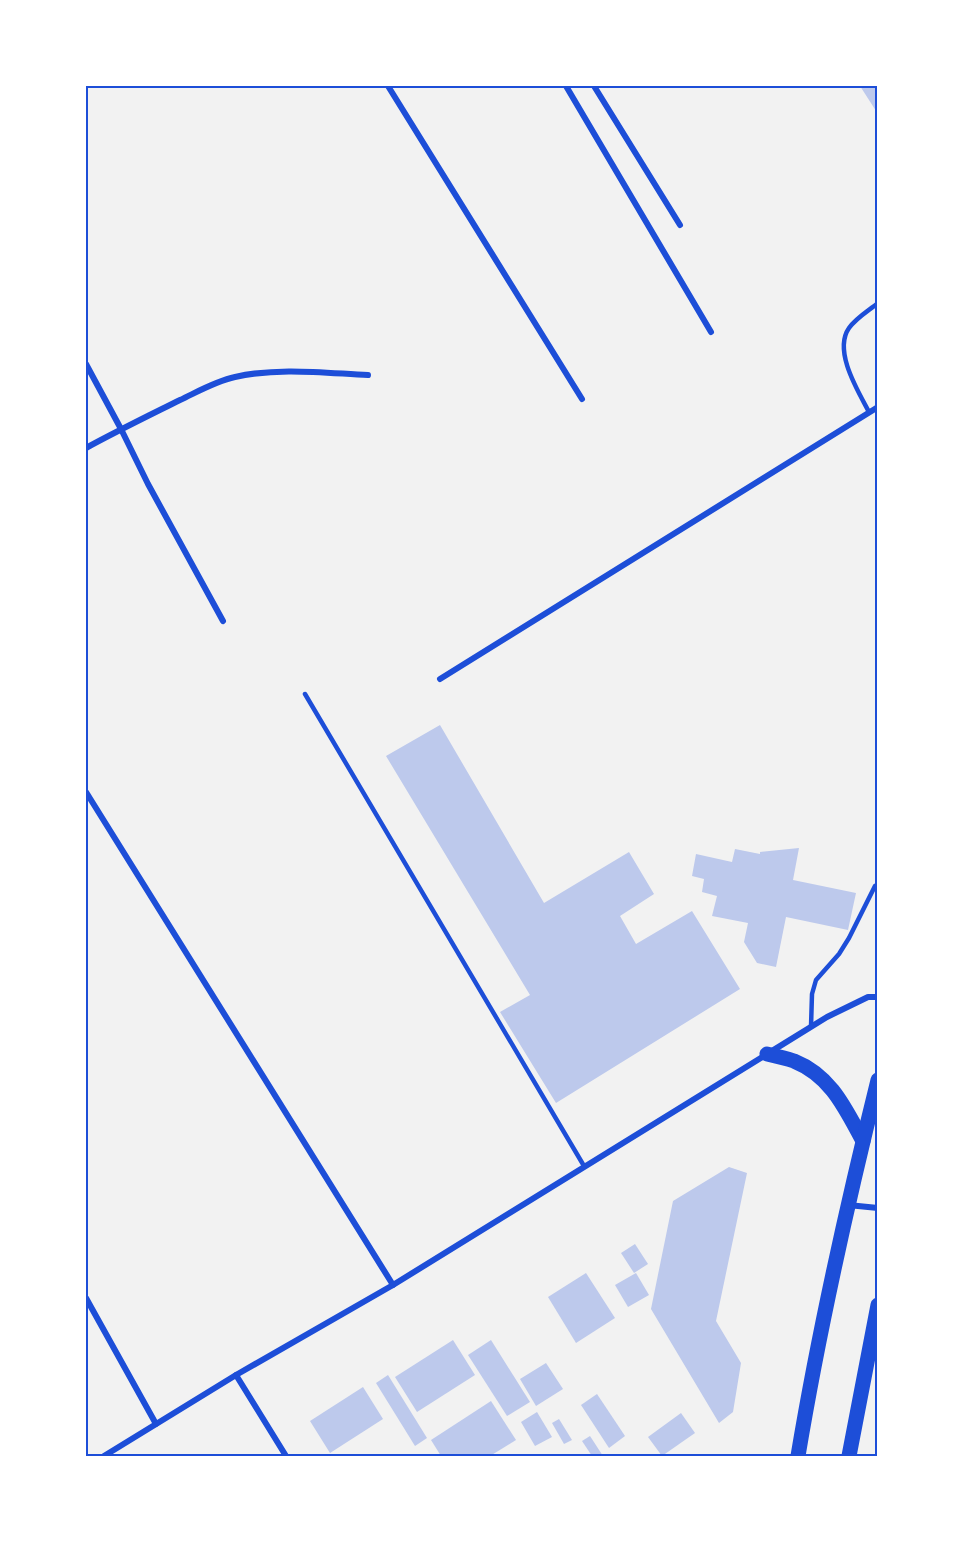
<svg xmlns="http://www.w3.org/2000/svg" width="963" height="1542" viewBox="0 0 963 1542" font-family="Raleway,sans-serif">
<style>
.building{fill:#bdc9ec}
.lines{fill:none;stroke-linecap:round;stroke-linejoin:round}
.service{stroke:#1d4ed8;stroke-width:4.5}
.minor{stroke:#1d4ed8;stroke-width:6}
.primary{stroke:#1d4ed8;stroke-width:15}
.neatline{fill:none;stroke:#1d4ed8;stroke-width:2}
</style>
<rect width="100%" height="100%" fill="#f2f2f2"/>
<g class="building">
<path d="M860 86H878V114Z"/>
<path d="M440 725 544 903 629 852 654 894 620 916 636 944 692 911 740 989 556 1103 500 1012 530 995 386 756Z"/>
<path d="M799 848 793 880 856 893 848 930 786 917 776 967 757 963 744 942 748 923 712 916 717 896 702 892 704 879 692 876 696 854 732 862 735 849 760 854V852Z"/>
<path d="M729 1167 747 1173 716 1321 741 1363 733 1412 719 1423 651 1309 673 1201Z"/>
<path d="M635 1244 648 1264 634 1273 621 1253Z"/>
<path d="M586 1273 615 1318 576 1343 548 1297Z"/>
<path d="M636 1273 649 1295 628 1307 615 1285Z"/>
<path d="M453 1340 475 1375 417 1412 395 1377Z"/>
<path d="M491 1340 530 1402 507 1416 468 1355Z"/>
<path d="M546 1363 563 1389 536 1406 520 1379Z"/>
<path d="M388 1375 427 1438 415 1446 376 1383Z"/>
<path d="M363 1387 383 1419 330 1453 310 1421Z"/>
<path d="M597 1394 625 1436 609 1448 581 1405Z"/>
<path d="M491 1401 516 1440 490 1456H441L431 1440Z"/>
<path d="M537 1412 552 1437 535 1446 521 1422Z"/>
<path d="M681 1413 695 1433 662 1456 648 1437Z"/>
<path d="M559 1419 572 1440 564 1444 552 1423Z"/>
<path d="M590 1436 603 1456H592L582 1441Z"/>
</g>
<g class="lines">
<g class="service">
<path d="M869 412C858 391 833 351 849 328 856 318 868 311 878 303"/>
<path d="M305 694 584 1166"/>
<path d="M811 1027 812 994 816 980 839 954 849 938 875 886 878 885"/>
</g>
<g class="minor">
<path d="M388 86 582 399"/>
<path d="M566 86 711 332"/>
<path d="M594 86 680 225"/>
<path d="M86 364 121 429 148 484 223 621"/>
<path d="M86 448C117 431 148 416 180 400 197 392 216 381 235 377 279 367 325 373 368 375"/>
<path d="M440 679 878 407"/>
<path d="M86 792 393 1285"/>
<path d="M848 1205 878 1208"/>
<path d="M86 1298 156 1424"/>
<path d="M236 1375 286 1456"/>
<path d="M104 1456 236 1375 393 1285 827 1017 868 997H878"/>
</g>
<g class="primary">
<path d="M767 1054C776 1056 785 1058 794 1061 831 1076 845 1108 863 1141"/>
<path d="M798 1456C819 1330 847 1205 878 1080"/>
<path d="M849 1456 878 1305"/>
</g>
</g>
<rect width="963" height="1542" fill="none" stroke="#ffffff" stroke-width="174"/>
<rect x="87" y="87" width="789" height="1368" class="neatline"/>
</svg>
